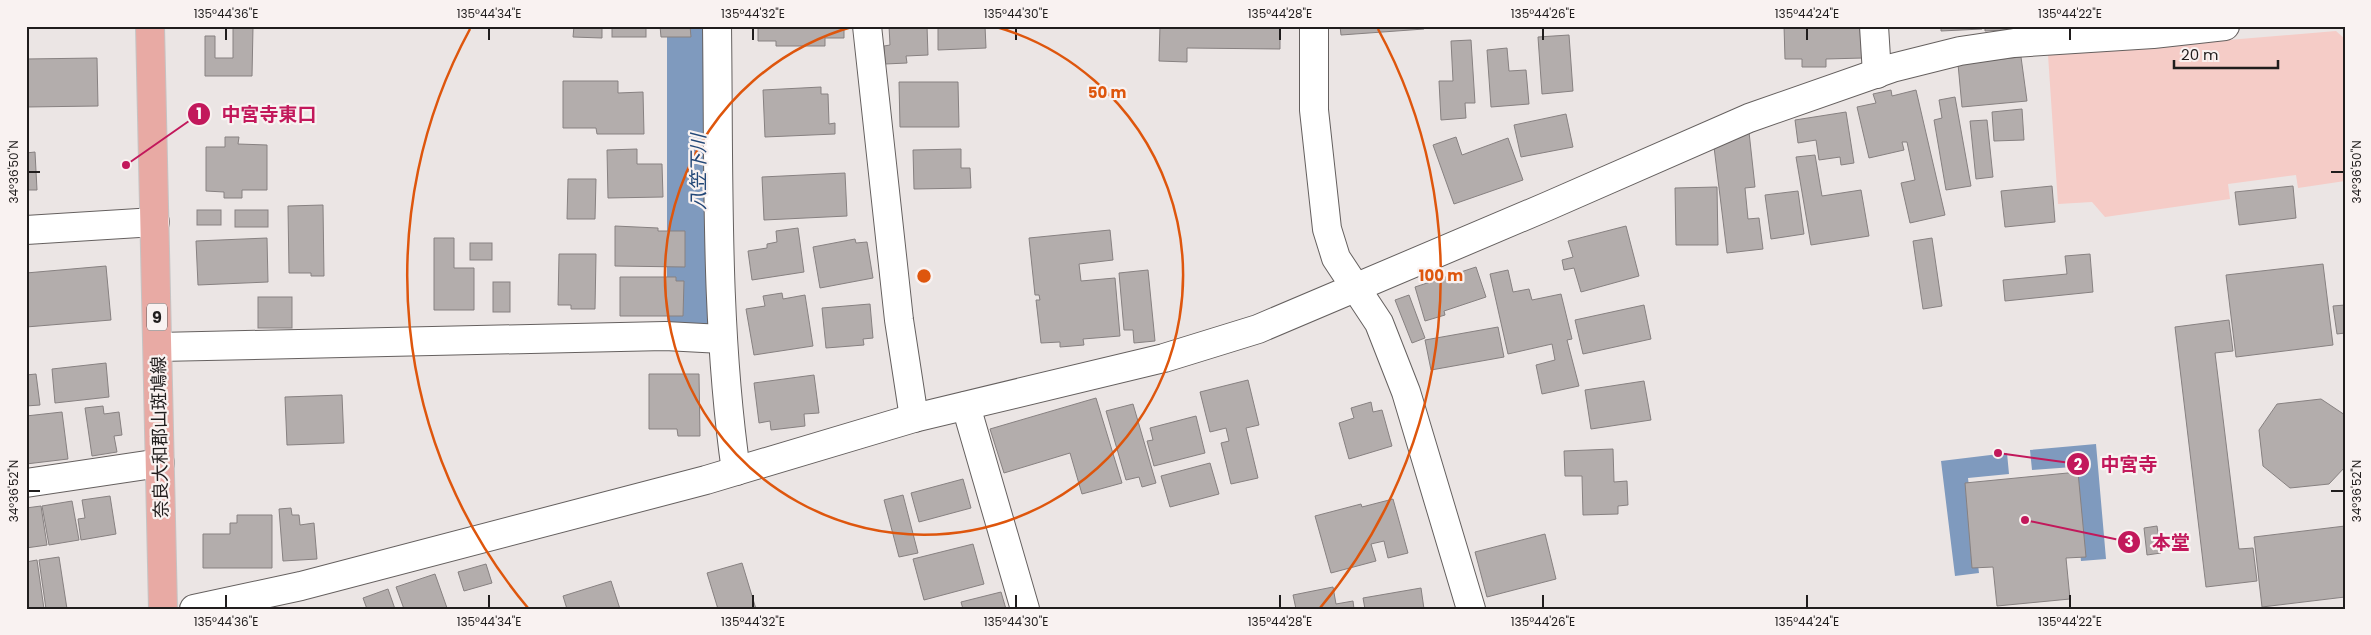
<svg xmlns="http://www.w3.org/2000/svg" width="2371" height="635" viewBox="0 0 2371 635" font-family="Poppins,'Noto Sans JP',sans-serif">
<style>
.green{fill:#f5ccc7}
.water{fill:#7f9abe}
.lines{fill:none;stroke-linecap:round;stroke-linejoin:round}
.river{stroke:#7f9abe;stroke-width:62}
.building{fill:#b3adac;stroke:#878181}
.minor-casing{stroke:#65605f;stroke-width:30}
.primary-casing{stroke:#c5c4c4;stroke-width:30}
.minor{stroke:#fff;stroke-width:28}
.primary{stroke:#e8aaa4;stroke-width:28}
.ticks{fill:none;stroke:#201d1d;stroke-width:2}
.ring{fill:none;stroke:#de560d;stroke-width:2.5}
.labels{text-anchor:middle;stroke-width:4.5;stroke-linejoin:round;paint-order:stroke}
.shield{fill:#f9f2f1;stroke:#615d5d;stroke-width:1}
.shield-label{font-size:16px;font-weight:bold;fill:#201d1d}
.street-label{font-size:18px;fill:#201d1d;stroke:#f9f2f1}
.water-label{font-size:19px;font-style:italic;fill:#224777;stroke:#f9f2f1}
.centre{fill:#de560d;stroke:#f9f2f1;stroke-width:2.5}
.ring-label{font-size:15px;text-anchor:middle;font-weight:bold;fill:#de560d;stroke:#f9f2f1;stroke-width:4.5;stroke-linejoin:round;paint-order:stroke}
.leader{fill:none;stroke:#c2185b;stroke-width:2}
.callout-dot{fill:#c2185b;stroke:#f9f2f1;stroke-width:2}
.mark-label{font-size:15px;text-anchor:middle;font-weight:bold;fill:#fff}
.callout-label{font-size:19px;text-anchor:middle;font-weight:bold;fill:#c2185b;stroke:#f9f2f1;stroke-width:4.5;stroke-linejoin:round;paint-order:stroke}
.neatline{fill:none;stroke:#201d1d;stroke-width:2}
.ticks-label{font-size:12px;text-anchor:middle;fill:#201d1d}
</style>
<rect width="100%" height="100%" fill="#ebe5e4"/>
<path class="green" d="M2336 31 2345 39V181L2298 188 2296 175 2228 184 2230 199 2105 217 2092 202 2058 204 2048 55Z"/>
<g class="water">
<path d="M2096 444 2106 559 2081 561 2073 467 2032 470 2030 450Z"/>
<path d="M2007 453 2009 474 1968 478 1979 573 1955 576 1941 461Z"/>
</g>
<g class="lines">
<path class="river" d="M698 26V318"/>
</g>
<g class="building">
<path d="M574 26H602V38L573 37Z"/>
<rect x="612" y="26" width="34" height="11"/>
<path d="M660 26H690L691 37H661Z"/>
<path d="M758 26H844V38H825V46H776V41H758Z"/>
<path d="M889 26H927L928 55 906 56 907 63 885 64 884 46 890 45Z"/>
<path d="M938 26H985L986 48 938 50Z"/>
<path d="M1160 26H1280V49L1187 48V62L1159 61Z"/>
<path d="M1340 26H1424V29L1341 35Z"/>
<path d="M1784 26H1863V58L1826 59V67H1802V59H1785Z"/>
<path d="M1941 26H1982V29L1941 31Z"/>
<path d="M1985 26H2028V29L1985 31Z"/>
<path d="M233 27H253L252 76H205V36H215V58H233Z"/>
<path d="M1569 35 1573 91 1542 94 1538 37Z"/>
<path d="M1471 40 1475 103H1465L1466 118 1441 120 1439 81H1453L1451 41Z"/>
<path d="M1507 48 1509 71 1526 70 1529 104 1491 107 1487 50Z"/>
<path d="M2021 57 2027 101 1962 107 1958 64Z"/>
<path d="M97 58 98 106 26 107V59Z"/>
<path d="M563 81H618V93L643 92 644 134H597L596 128H563Z"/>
<path d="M899 82H958L959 127H900Z"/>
<path d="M821 87V94H828L829 124 835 123V134L765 137 763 90Z"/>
<path d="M1891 90 1892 96 1916 90 1945 215 1910 223 1901 183 1915 180 1907 142H1902L1904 150 1869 158 1857 107 1876 103 1873 94Z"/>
<path d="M1955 97 1971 186 1946 190 1934 120 1942 118 1939 100Z"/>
<path d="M2022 109 2024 140 1994 141 1992 112Z"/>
<path d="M1846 112 1854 163 1841 165 1840 157 1819 160 1816 140 1798 143 1795 120Z"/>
<path d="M1566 114 1573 147 1521 157 1514 125Z"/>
<path d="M1987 120 1993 177 1976 179 1970 121Z"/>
<path d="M1749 132 1755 187 1745 188 1748 219 1759 218 1763 249 1727 253 1714 147Z"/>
<path d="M225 137H239L238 144 267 145V190H242V198H224V192L206 191V147H225Z"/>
<path d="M1456 137 1462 155 1508 138 1523 180 1454 204 1433 145Z"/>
<path d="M637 149V164H662L663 197 608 198 607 150Z"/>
<path d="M961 149V168H970L971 188 914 189 913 150Z"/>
<path d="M35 152 37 190H26V153Z"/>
<path d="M1815 155 1822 196 1861 190 1869 236 1811 245 1796 157Z"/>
<path d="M845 173 847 216 764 220 762 177Z"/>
<path d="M568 179H596L595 219H567Z"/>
<path d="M2052 186 2055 222 2005 227 2001 191Z"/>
<path d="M2293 186 2296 218 2239 225 2235 192Z"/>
<path d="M1717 187 1718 245H1676L1675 188Z"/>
<path d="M1798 191 1804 234 1771 239 1765 195Z"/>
<path d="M323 205 324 276H311V273H289L288 206Z"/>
<rect x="197" y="210" width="24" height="15"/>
<rect x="235" y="210" width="33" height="17"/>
<path d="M615 226 658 228V231H685V267L615 266Z"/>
<path d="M1626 226 1639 276 1581 292 1574 268 1564 270 1562 260 1573 257 1568 241Z"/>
<path d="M798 228 804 272 752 280 748 251 767 248V244L777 242 776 231Z"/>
<path d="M1110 230 1113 260 1079 264 1081 281 1115 278 1120 336 1083 339 1084 345 1060 347V342L1041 343 1036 300H1040L1039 295H1035L1029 238Z"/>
<path d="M267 238 268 282 198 285 196 241Z"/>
<path d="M434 238H454V268H474V310H434Z"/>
<path d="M1932 238 1942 306 1923 309 1913 241Z"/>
<path d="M855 239 856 243 867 242 873 278 820 288 813 247Z"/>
<rect x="470" y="243" width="22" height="17"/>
<path d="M559 254H596L595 309H571V305H558Z"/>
<path d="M2090 254 2093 292 2005 301 2003 280 2067 274 2065 256Z"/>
<path d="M2323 264 2333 345 2236 357 2226 275Z"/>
<path d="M106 266 111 320 26 327V273Z"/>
<path d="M1476 267 1486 297 1444 311 1445 315 1425 321 1415 287Z"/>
<path d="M1148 270 1155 341 1134 343 1133 330H1124L1119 273Z"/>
<path d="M1508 270 1513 292 1529 289 1532 300 1561 294 1572 339 1567 340 1579 386 1542 394 1536 365 1555 360 1552 344 1508 354 1490 274Z"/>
<path d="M620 277H676V281H684L683 316H620Z"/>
<rect x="493" y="282" width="17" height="30"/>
<path d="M782 293 783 299 805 295 813 346 754 355 746 309 765 306 763 296Z"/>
<path d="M1409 295 1425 338 1412 343 1395 300Z"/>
<rect x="258" y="297" width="34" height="31"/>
<path d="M870 304 873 338 863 339 864 345 826 348 822 308Z"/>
<path d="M1644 305 1651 339 1583 354 1575 320Z"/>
<path d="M2345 305V333L2337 334 2333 306Z"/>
<path d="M2229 320 2233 351 2215 353 2239 549 2253 548 2257 581 2206 587 2175 327Z"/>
<path d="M1498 327 1504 357 1431 370 1425 340Z"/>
<path d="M106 363 109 397 55 403 52 369Z"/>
<path d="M36 374 40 405 26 406V375Z"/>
<path d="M649 374H699L700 436H678L677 429H649Z"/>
<path d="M814 375 819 413 804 414 805 426 771 430 770 421 759 423 754 383Z"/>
<path d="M1248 380 1259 425 1246 428 1258 478 1231 484 1221 443 1229 441 1226 428 1210 432 1200 392Z"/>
<path d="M1644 381 1651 420 1591 429 1585 390Z"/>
<path d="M342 395 344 443 287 445 285 397Z"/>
<path d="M1096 398 1122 483 1082 494 1070 453 1004 473 990 429Z"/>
<path d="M2321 399 2345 415V467L2329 484 2290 488 2263 466 2259 430 2277 404Z"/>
<path d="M1371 402 1373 412 1382 410 1392 446 1349 459 1339 423 1354 418 1351 408Z"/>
<path d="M1133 404 1156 483 1142 487 1139 477 1126 480 1106 411Z"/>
<path d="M103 406 104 414 119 412 122 435 114 436 117 452 92 456 85 408Z"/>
<path d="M62 412 68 459 26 464V416Z"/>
<path d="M1196 416 1205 453 1154 466 1147 441 1153 440 1150 428Z"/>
<path d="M1613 449 1614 482 1627 481 1628 505 1618 506V514L1583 515 1582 476H1565L1564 451Z"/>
<path d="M1210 463 1219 494 1170 507 1161 476Z"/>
<path d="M2078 472 2086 557 2066 558 2070 599 1997 606 1993 567 1972 568 1965 483Z"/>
<path d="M963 479 971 508 919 522 911 493Z"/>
<path d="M903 495 918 553 899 557 884 500Z"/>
<path d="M110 496 116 534 81 540 78 519 85 518 82 500Z"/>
<path d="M1393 499 1408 553 1388 558 1384 541 1371 544 1376 561 1331 573 1315 516 1361 504 1362 507Z"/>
<path d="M72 501 79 540 49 545 42 506Z"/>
<path d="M41 506 47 545 26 548V508Z"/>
<path d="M291 508 292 515H299L300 525 314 523 317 559 283 561 279 509Z"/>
<path d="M237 515H272V568H203V534H230V523H237Z"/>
<path d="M2157 526 2161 553 2147 555 2144 528Z"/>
<path d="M2345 526V597L2262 607 2254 537Z"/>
<path d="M1545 534 1556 579 1487 597 1475 552Z"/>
<path d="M973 544 984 584 924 600 913 559Z"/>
<path d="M59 557 67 609H46L39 560Z"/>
<path d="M37 560 44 609H26V562Z"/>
<path d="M742 563 756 609H718L707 573Z"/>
<path d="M486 564 492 583 464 591 458 572Z"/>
<path d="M435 574 447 608 404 609 396 587Z"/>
<path d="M611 581 620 609H567L563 596Z"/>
<path d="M1333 587 1336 604 1353 601 1354 609H1296L1293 595Z"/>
<path d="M1421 588 1424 609H1365L1363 598Z"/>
<path d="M388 589 395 609H367L363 598Z"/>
<path d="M1001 592 1006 609H963L961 602Z"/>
</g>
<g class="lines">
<g class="minor-casing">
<g id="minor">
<path d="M717 26C719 175 715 324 736 471"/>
<path d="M867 26 899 320 914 418"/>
<path d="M1314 26V110L1327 229 1336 258 1379 323 1406 392 1471 609"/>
<path d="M1874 26 1877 74"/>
<path d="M26 230 155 222"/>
<path d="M158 347 665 336 722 339"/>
<path d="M966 406 1025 609"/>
<path d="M26 483 160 463"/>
<path d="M194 609 301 586 706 480 914 418 1164 358 1258 329 1548 206 1749 118 1892 68 1960 51 2014 43 2153 34 2225 26"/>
</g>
</g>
<g class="primary-casing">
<path id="primary" d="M150 26 163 609"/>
</g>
<use href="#minor" class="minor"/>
<use href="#primary" class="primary"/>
</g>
<path class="ticks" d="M226 28V40M489 28V40M753 28V40M1016 28V40M1280 28V40M1543 28V40M1807 28V40M2070 28V40M28 172H40M2331 172H2344M28 491H40M2331 491H2344M226 595V608M489 595V608M753 595V608M1016 595V608M1280 595V608M1543 595V608M1807 595V608M2070 595V608"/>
<g class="ring">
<path d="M993 26A259 259 0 1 1 855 26"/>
<path d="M528 608A517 517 0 0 1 470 29M1378 29A517 517 0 0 1 1320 608"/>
</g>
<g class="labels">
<rect class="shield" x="147" y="303.5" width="20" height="27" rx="4"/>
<g class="shield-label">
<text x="157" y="323">9</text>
</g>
<g class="street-label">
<text transform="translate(160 437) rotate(-91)" y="6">奈良大和郡山斑鳩線</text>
</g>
<g class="water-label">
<text transform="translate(698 172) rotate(-90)" y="7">八笠下川</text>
</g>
</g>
<circle cx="924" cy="276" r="8" class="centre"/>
<g class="ring-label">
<text x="1107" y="98">50 m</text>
<text x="1441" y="281">100 m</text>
</g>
<path class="leader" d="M126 165L199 114M1998 453L2078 464M2025 520L2129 542"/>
<g class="callout-dot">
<circle cx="126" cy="165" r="5"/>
<circle cx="1998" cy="453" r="5"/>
<circle cx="2025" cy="520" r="5"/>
<circle cx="199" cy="114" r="12"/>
<circle cx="2078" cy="464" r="12"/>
<circle cx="2129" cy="542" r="12"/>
</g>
<g class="mark-label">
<text x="199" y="119">1</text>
<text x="2078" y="470">2</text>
<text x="2129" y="547">3</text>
</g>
<g class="callout-label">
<text x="269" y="121">中宮寺東口</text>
<text x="2129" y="471">中宮寺</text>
<text x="2171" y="549">本堂</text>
</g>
<rect width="2371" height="635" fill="none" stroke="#f9f2f1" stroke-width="55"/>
<path d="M2174 60v8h104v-8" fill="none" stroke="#201d1d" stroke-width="2.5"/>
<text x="2181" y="60" font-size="15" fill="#201d1d" stroke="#f9f2f1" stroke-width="4" paint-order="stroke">20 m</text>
<rect x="28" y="28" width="2316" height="580" class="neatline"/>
<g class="ticks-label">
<text x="226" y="18">135°44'36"E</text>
<text x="489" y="18">135°44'34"E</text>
<text x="753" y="18">135°44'32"E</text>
<text x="1016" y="18">135°44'30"E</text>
<text x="1280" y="18">135°44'28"E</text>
<text x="1543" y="18">135°44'26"E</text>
<text x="1807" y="18">135°44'24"E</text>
<text x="2070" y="18">135°44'22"E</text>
<text transform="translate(2357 172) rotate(-90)" y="4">34°36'50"N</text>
<text transform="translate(14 172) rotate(-90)" y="4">34°36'50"N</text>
<text transform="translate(2357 491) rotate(-90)" y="4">34°36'52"N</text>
<text transform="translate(14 491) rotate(-90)" y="4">34°36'52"N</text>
<text x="226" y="626">135°44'36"E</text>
<text x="489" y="626">135°44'34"E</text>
<text x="753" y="626">135°44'32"E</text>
<text x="1016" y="626">135°44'30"E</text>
<text x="1280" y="626">135°44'28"E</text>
<text x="1543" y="626">135°44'26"E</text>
<text x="1807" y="626">135°44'24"E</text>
<text x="2070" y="626">135°44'22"E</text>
</g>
</svg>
